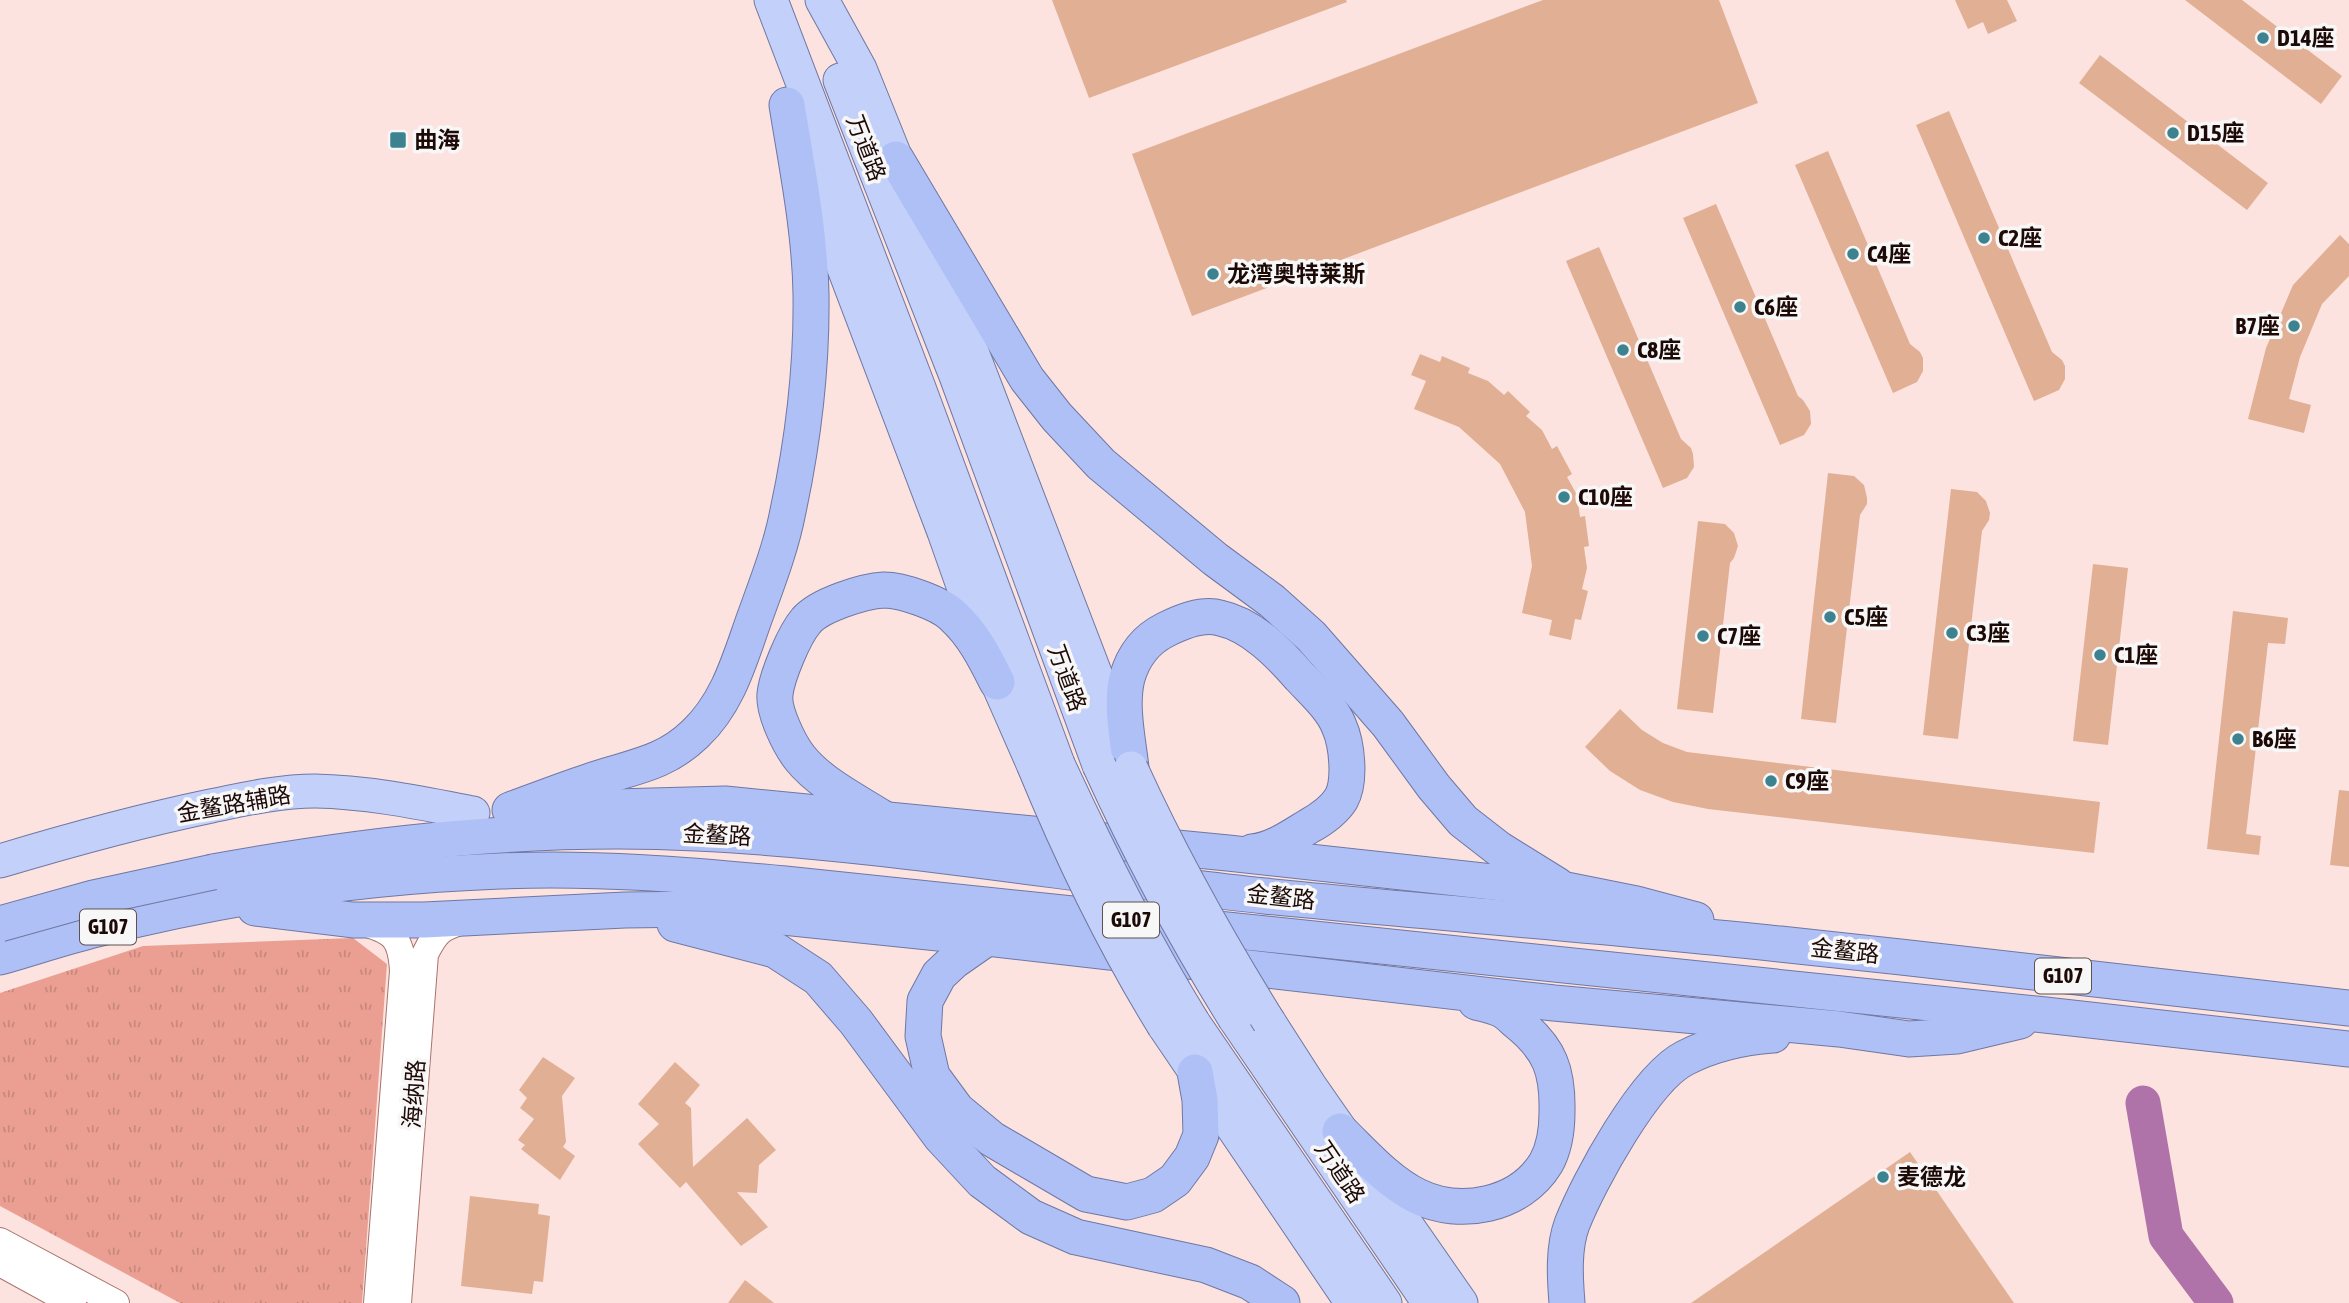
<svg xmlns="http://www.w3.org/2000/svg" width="2349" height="1303" viewBox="0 0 2349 1303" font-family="'Asap Condensed','Noto Sans SC',sans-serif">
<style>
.grass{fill:url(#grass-tufts)}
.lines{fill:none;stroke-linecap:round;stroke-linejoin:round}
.river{stroke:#af73a9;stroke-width:35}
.building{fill:#e1af94}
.tertiary-casing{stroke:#a8736a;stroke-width:28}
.primary-casing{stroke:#6f77a2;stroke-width:35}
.trunk-casing{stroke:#6f77a2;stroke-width:37}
.tertiary{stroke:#fff;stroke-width:26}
.primary{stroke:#c3d0f9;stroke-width:33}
.trunk{stroke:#afc0f7;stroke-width:35}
.primary-bridge-casing{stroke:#6f77a2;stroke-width:35;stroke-linecap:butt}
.trunk-bridge-casing{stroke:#6f77a2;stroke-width:37;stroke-linecap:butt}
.primary-bridge{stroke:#c3d0f9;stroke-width:33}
.trunk-bridge{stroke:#afc0f7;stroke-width:35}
.poi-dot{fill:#3d838f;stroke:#f7f7f7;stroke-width:2.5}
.labels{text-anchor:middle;stroke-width:7;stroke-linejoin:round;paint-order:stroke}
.shield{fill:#f7f7f7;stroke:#5e514f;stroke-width:2}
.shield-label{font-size:21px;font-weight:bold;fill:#1d0a07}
.poi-label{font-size:23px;font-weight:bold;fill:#1d0a07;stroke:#f7f7f7;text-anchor:start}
.street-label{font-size:23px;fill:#1d0a07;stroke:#f7f7f7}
</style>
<defs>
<pattern id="grass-tufts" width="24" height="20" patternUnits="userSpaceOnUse" patternTransform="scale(1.75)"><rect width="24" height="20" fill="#eb9f92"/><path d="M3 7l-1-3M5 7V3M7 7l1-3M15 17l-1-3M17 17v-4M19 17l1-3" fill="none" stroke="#c9887c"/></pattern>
</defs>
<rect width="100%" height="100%" fill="#fce3df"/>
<path class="grass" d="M353 938 387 964 362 1303H180L0 1206V993L143 946Z"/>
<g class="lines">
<path class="river" d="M2143 1103 2166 1236 2216 1303"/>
</g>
<g class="building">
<path d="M1052 0H1346L1347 2 1089 98Z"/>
<path d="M1543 0H1719L1758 103 1192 316 1132 154Z"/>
<path d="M1955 0H2007L2017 21 1988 34 1983 22 1968 29Z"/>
<path d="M2185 0H2242L2342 76 2321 104Z"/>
<path d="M2100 55 2268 183 2247 210 2079 83Z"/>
<path d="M1949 111 2052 352 2062 360 2065 366V379L2059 390 2034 401 1916 125Z"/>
<path d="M1828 151 1910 344 1920 352 1923 358V371L1917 382 1893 393 1795 165Z"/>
<path d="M1716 204 1798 396 1803 400 1810 411 1811 424 1804 435 1780 445 1683 218Z"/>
<path d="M2340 235 2349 244V276L2322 304 2300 357 2289 399 2311 405 2304 433 2248 419 2266 348 2293 285Z"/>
<path d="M1599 247 1681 439 1691 448 1693 454 1694 467 1687 478 1663 488 1566 261Z"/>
<path d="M1420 354 1440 362 1442 356 1470 368 1468 373 1488 381 1504 395 1508 391 1530 412 1526 416 1542 430 1552 449 1557 446 1572 474 1567 477 1577 495 1580 517 1585 516 1589 546 1584 547 1587 568 1582 589 1588 591 1581 620 1575 619 1571 640 1549 635 1552 620 1522 613 1532 566 1525 512 1500 464 1459 427 1414 409 1426 381 1411 375Z"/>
<path d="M1828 473 1854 476 1864 485 1867 498V504L1860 515 1836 723 1801 719Z"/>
<path d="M1951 489 1977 492 1986 501 1990 513 1989 520 1982 531 1958 739 1923 735Z"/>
<path d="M1698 521 1725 524 1734 533 1738 546 1734 558 1730 563 1713 713 1677 709Z"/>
<path d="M2093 564 2128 568 2108 745 2073 741Z"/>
<path d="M2233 611 2288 618 2285 644 2268 643 2246 834 2261 836 2259 855 2207 849Z"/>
<path d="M1620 709 1642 730 1663 743 1687 752 2100 802 2094 853 1708 809 1673 802 1640 790 1610 771 1585 747Z"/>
<path d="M2339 790 2349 791V867L2330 865Z"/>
<path d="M543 1057 575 1078 562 1096 566 1142 563 1147 575 1156 560 1180 521 1149 525 1145 518 1140 534 1119 520 1108 527 1098 519 1090Z"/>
<path d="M675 1062 700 1085 685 1103 691 1108 693 1167 747 1118 776 1150 759 1165 757 1193 737 1192 768 1227 741 1246 686 1182 680 1188 638 1144 659 1124 638 1104Z"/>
<path d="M1910 1152 2014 1303H1691Z"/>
<path d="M470 1196 539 1204 538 1214 550 1216 543 1282 534 1281 532 1294 461 1286Z"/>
<path d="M745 1280 774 1303H728Z"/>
</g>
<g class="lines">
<g class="tertiary-casing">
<g id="tertiary">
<path d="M361 922C393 931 401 937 403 971L377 1303"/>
<path d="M0 1241 116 1303"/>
<path d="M0 1263 73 1303"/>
<path d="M398 1303 425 954C436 932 440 928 463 921"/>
</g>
</g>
<g class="primary-casing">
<g id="primary">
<path d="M771 0 919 388 1058 764"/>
<path d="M822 0 860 69 934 253 1123 746"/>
<path d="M840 80 956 376 1099 765"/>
<path d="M807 171 944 532 997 682 1033 764"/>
<path d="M0 861C70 840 139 821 211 806 245 799 280 791 315 791 369 792 421 803 473 813"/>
<path d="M1235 1019 1429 1303"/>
<path d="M1193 1022 1385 1303"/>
<path d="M1269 1022 1310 1086 1461 1303"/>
<path d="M1164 1026 1352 1303"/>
</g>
</g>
<g class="trunk-casing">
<g id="trunk">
<path d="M896 159 1027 379 1057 417 1101 464 1215 559 1272 601 1311 636 1388 724 1434 787 1463 821 1499 849 1557 885"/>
<path d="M1131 768C1128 740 1120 706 1127 678 1133 657 1145 640 1165 630 1181 622 1202 613 1220 618 1252 625 1279 653 1300 677 1313 691 1332 708 1339 726 1347 744 1351 781 1341 799 1334 810 1320 820 1309 826 1291 837 1273 850 1252 852"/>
<path d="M542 809 725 804 1228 853 1566 890 1636 904 1696 920"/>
<path d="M510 810C537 800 563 790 590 781 630 767 663 765 695 734 727 704 739 662 753 622 766 586 781 548 788 511 803 441 812 366 811 294 810 231 797 167 787 105"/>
<path d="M881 817C854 800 820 783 800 758 789 744 773 711 775 694 777 676 794 635 806 621 819 605 864 591 884 590 902 590 940 603 953 616 973 634 985 658 997 682"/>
<path d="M213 872C372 843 534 825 696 833 886 842 1075 876 1265 896 1436 913 1609 926 1780 944 1970 964 2160 987 2349 1008"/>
<path d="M255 908 353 920H424L625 910 703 909 987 938 1554 1003 1839 1029 1909 1039 1957 1036 2020 1021"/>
<path d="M675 924 775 950 818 978 856 1022 941 1137 982 1181 1031 1217 1076 1237 1206 1265 1250 1282 1282 1303"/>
<path d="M987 938 954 961 939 975 925 1001 923 1036 932 1076 957 1110 992 1139 1086 1194 1127 1202 1153 1195 1175 1180 1192 1157 1201 1135 1200 1100 1195 1072"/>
<path d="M0 957C32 948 64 937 97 929 228 896 364 876 500 871 596 867 690 875 785 884L2045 1015 2349 1049"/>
<path d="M1340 1131C1364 1154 1387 1181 1417 1196 1460 1217 1520 1206 1546 1163 1555 1147 1557 1130 1557 1112 1558 1071 1550 1049 1518 1023 1513 1019 1508 1013 1502 1010 1494 1006 1484 1004 1476 1002"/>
<path d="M1567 1303C1565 1278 1563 1248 1572 1224 1589 1181 1645 1078 1685 1058 1712 1044 1744 1037 1773 1035"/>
</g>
</g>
<use href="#tertiary" class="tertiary"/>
<use href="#primary" class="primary"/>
<use href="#trunk" class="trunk"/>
<g class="primary-bridge-casing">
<g id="primary-bridge">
<path d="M1033 764C1070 854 1112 942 1164 1026"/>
<path d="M1058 764C1099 853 1142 939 1193 1022"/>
<path d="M1099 765C1139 853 1184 937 1235 1019"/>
<path d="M1131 768C1171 856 1218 940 1269 1022"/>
</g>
</g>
<g class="trunk-bridge-casing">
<path id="trunk-bridge" d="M0 924 93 898 213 872"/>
</g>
<use href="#primary-bridge" class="primary-bridge"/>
<use href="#trunk-bridge" class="trunk-bridge"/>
</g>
<g class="poi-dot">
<circle cx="2263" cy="38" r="7"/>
<circle cx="2173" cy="133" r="7"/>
<rect x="389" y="131" width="18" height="18" rx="3.5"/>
<circle cx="1984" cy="238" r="7"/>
<circle cx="1853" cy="254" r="7"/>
<circle cx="1213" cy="274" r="7"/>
<circle cx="1740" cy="307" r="7"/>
<circle cx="2294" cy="326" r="7"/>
<circle cx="1623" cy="350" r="7"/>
<circle cx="1564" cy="497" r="7"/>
<circle cx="1830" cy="617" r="7"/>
<circle cx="1952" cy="633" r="7"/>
<circle cx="1703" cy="636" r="7"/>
<circle cx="2100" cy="655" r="7"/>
<circle cx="2238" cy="739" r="7"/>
<circle cx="1771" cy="781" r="7"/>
<circle cx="1883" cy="1177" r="7"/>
</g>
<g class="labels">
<g class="shield">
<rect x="1103" y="902.5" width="56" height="35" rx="5"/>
<rect x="80" y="909.5" width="56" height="35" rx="5"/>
<rect x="2035" y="958.5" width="56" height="35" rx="5"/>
</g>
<g class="shield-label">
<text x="1131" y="927">G107</text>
<text x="108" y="934">G107</text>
<text x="2063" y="983">G107</text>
</g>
<g class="poi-label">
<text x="2277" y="46">D14座</text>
<text x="2187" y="141">D15座</text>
<text x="414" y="148">曲海</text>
<text x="1998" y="246">C2座</text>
<text x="1867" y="262">C4座</text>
<text x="1227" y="282">龙湾奥特莱斯</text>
<text x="1754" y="315">C6座</text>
<text x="2280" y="334" text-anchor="end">B7座</text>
<text x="1637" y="358">C8座</text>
<text x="1578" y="505">C10座</text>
<text x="1844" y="625">C5座</text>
<text x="1966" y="641">C3座</text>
<text x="1717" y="644">C7座</text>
<text x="2114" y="663">C1座</text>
<text x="2252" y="747">B6座</text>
<text x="1785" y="789">C9座</text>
<text x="1897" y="1185">麦德龙</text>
</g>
<g class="street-label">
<text transform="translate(866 148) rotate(69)" y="8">万道路</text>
<text transform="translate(1067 678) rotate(70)" y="8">万道路</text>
<text transform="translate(234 804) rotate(-10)" y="8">金鳌路辅路</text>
<text transform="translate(717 835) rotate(3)" y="8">金鳌路</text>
<text transform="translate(1281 897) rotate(6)" y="8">金鳌路</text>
<text transform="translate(1845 951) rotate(6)" y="8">金鳌路</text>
<text transform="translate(414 1094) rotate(-86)" y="8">海纳路</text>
<text transform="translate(1340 1172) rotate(56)" y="8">万道路</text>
</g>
</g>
</svg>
